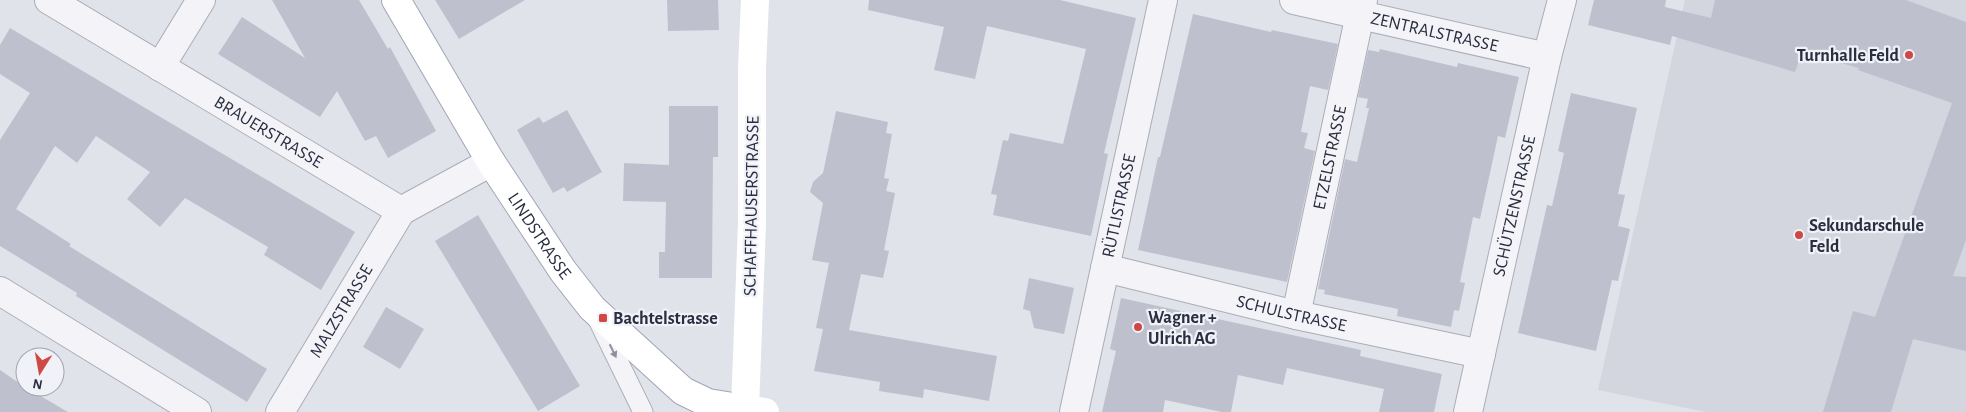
<svg xmlns="http://www.w3.org/2000/svg" width="1966" height="412" viewBox="0 0 1966 412" font-family="'Alegreya Sans',sans-serif">
<style>
.built{fill:#d3d5df}
.building{fill:#bec1cd}
.lines{fill:none;stroke-linecap:round;stroke-linejoin:round}
.lane-casing{stroke:#aaadb7;stroke-width:21}
.street-casing{stroke:#aaadb7;stroke-width:30}
.primary-casing{stroke:#a0a5b5;stroke-width:30}
.lane{stroke:#f4f4f8;stroke-width:19}
.street{stroke:#f4f4f8;stroke-width:28}
.secondary{stroke:#fff;stroke-width:28}
.primary{stroke:#fff;stroke-width:28}
.oneway{fill:#8e919c}
.poi-dot{fill:#cf4845;stroke:#f0f2f7;stroke-width:2}
.labels{text-anchor:middle;stroke-width:4.5;stroke-linejoin:round;paint-order:stroke}
.street-label{font-size:18px;fill:#292e41;stroke:#f0f2f7}
.poi-label{font-size:18px;font-weight:bold;fill:#292e41;stroke:#f0f2f7;text-anchor:start}
</style>
<rect width="100%" height="100%" fill="#e1e3ea"/>
<path class="built" d="M1685 0H1966V412H1706L1598 390Z"/>
<g class="building">
<path d="M272 0H359L388 49 390 47 436 131 388 158 376 136 365 141 337 91 320 117 218 54 242 17 305 58Z"/>
<path d="M435 0H525L459 39Z"/>
<path d="M667 0H718L719 30 668 31Z"/>
<path d="M869 0H1060L1136 18 1104 153 1108 154 1091 236 993 215 997 195 991 194 1003 140 1008 141 1010 133 1063 144 1086 49 987 26 975 79 934 70 944 27 868 10Z"/>
<path d="M1594 0H1666L1665 7 1711 18 1715 0H1906L1966 22V240L1953 276 1966 277V351L1913 339 1891 412H1823L1853 311 1875 317 1952 103 1858 70 1859 68 1802 52 1795 72 1672 36 1670 45 1588 25Z"/>
<path d="M1193 14 1271 32 1272 30 1338 44 1328 90 1310 86 1301 132 1308 133 1304 148 1315 151 1287 282 1138 250 1158 157H1160Z"/>
<path d="M10 28 355 232 321 290 264 255 268 247 185 198 160 227 127 199 150 172 96 136 77 163 55 146 16 209 71 244 69 246 267 369 247 402 76 296 77 293 0 246V140L30 93 0 74V45Z"/>
<path d="M1380 49 1457 67 1458 63 1519 77 1505 138 1498 136 1480 219 1473 217 1460 282 1465 283 1459 311 1454 310 1451 327 1397 316 1398 309 1324 294 1325 290 1318 289 1345 159 1357 162 1369 108H1366L1368 99 1358 97 1368 50 1379 52Z"/>
<path d="M1571 93 1637 108 1618 194 1625 195 1618 226 1630 229 1618 281 1612 280 1596 351 1518 333 1547 205 1552 206 1564 153 1558 151Z"/>
<path d="M669 106H718V157H713L712 278H659V252H665L666 202 623 201 624 163 669 165Z"/>
<path d="M567 110 602 172 567 192 564 187 553 193 517 130 539 117 543 123Z"/>
<path d="M836 111 888 122 886 133 892 134 884 178 889 179 886 191 895 193 884 250 889 251 883 278 861 274 849 330 997 356 989 401 924 389 923 398 879 391 880 382 814 371 823 329 816 328 829 263 812 260 823 203 810 192 813 182 823 173Z"/>
<path d="M478 215 580 386 538 411 435 241Z"/>
<path d="M1029 278 1074 288 1064 334 1034 328 1030 311 1023 309Z"/>
<path d="M1121 298 1361 350 1360 356 1442 374 1434 412H1379L1384 389 1287 368 1283 385 1238 375 1231 412H1222L1165 400 1163 412H1102L1116 351 1110 349Z"/>
<path d="M386 307 424 329 400 369 363 347Z"/>
<path d="M0 370 25 387 68 412H0Z"/>
</g>
<g class="lines">
<g class="lane-casing">
<path id="lane" d="M598 320 643 412"/>
</g>
<g class="street-casing">
<g id="street">
<path id="s1" d="M49 0 401 211 491 162"/>
<path id="s2" d="M1294 0 1547 57"/>
<path d="M160 67 201 0"/>
<path id="s3" d="M1105 268 1296 315 1481 354"/>
<path d="M0 291 197 412"/>
<path id="s4" d="M1296 315 1363 0"/>
<path id="s5" d="M280 412 401 211"/>
<path id="s6" d="M1074 412 1163 0"/>
<path id="s7" d="M1468 412 1547 57 1562 0"/>
</g>
</g>
<g class="primary-casing">
<g id="primary">
<path id="s8" d="M396 0 491 162 563 271 592 308 683 391 708 403 745 409V412"/>
</g>
</g>
<use href="#lane" class="lane"/>
<use href="#street" class="street"/>
<path class="secondary" d="M755 0 752 68V223L745 409 765 412"/>
<use href="#primary" class="primary"/>
</g>
<defs><path id="oneway-solid" d="M-6-.8H1V-3.2L6.5 0L1 3.2V.8H-6Z" transform="scale(1.25)"/></defs>
<use class="oneway" href="#oneway-solid" transform="translate(613 351) rotate(64)"/>
<g class="poi-dot">
<circle cx="1909" cy="55" r="5"/>
<circle cx="1799" cy="235" r="5"/>
<rect x="598" y="313" width="10" height="10" rx="2.5"/>
<circle cx="1138" cy="327" r="5"/>
</g>
<g class="labels">
<g class="street-label">
<text dy="6" stroke="none"><textPath href="#s2" startOffset="144">ZENTRALSTRASSE</textPath></text>
<text dy="6" stroke="none"><textPath href="#s1" startOffset="256">BRAUERSTRASSE</textPath></text>
<text dy="6" stroke="none"><textPath href="#s4" startOffset="161">ETZELSTRASSE</textPath></text>
<text transform="translate(751 206) rotate(-89)" y="6">SCHAFFHAUSERSTRASSE</text>
<text dy="6" stroke="none"><textPath href="#s6" startOffset="211">RÜTLISTRASSE</textPath></text>
<text dy="6" stroke="none"><textPath href="#s7" startOffset="211">SCHÜTZENSTRASSE</textPath></text>
<text dy="6" stroke="none"><textPath href="#s8" startOffset="276">LINDSTRASSE</textPath></text>
<text dy="6" stroke="none"><textPath href="#s5" startOffset="118">MALZSTRASSE</textPath></text>
<text dy="6" stroke="none"><textPath href="#s3" startOffset="192">SCHULSTRASSE</textPath></text>
</g>
<g class="poi-label">
<text x="1899" y="61" text-anchor="end">Turnhalle Feld</text>
<text x="1809" y="231">Sekundarschule<tspan x="1809" dy="21">Feld</tspan></text>
<text x="1148" y="323">Wagner +<tspan x="1148" dy="21">Ulrich AG</tspan></text>
<text x="613" y="324">Bachtelstrasse</text>
</g>
</g>
<g transform="translate(40 372) rotate(191)"><circle r="24" fill="#f0f2f7" stroke="#a0a4ae"/>
<path d="M0-4L9 19L0 12L-9 19Z" fill="#cf4845"/>
<text y="-8" font-size="14" font-weight="bold" text-anchor="middle" fill="#292e41">N</text>
</g>
</svg>
